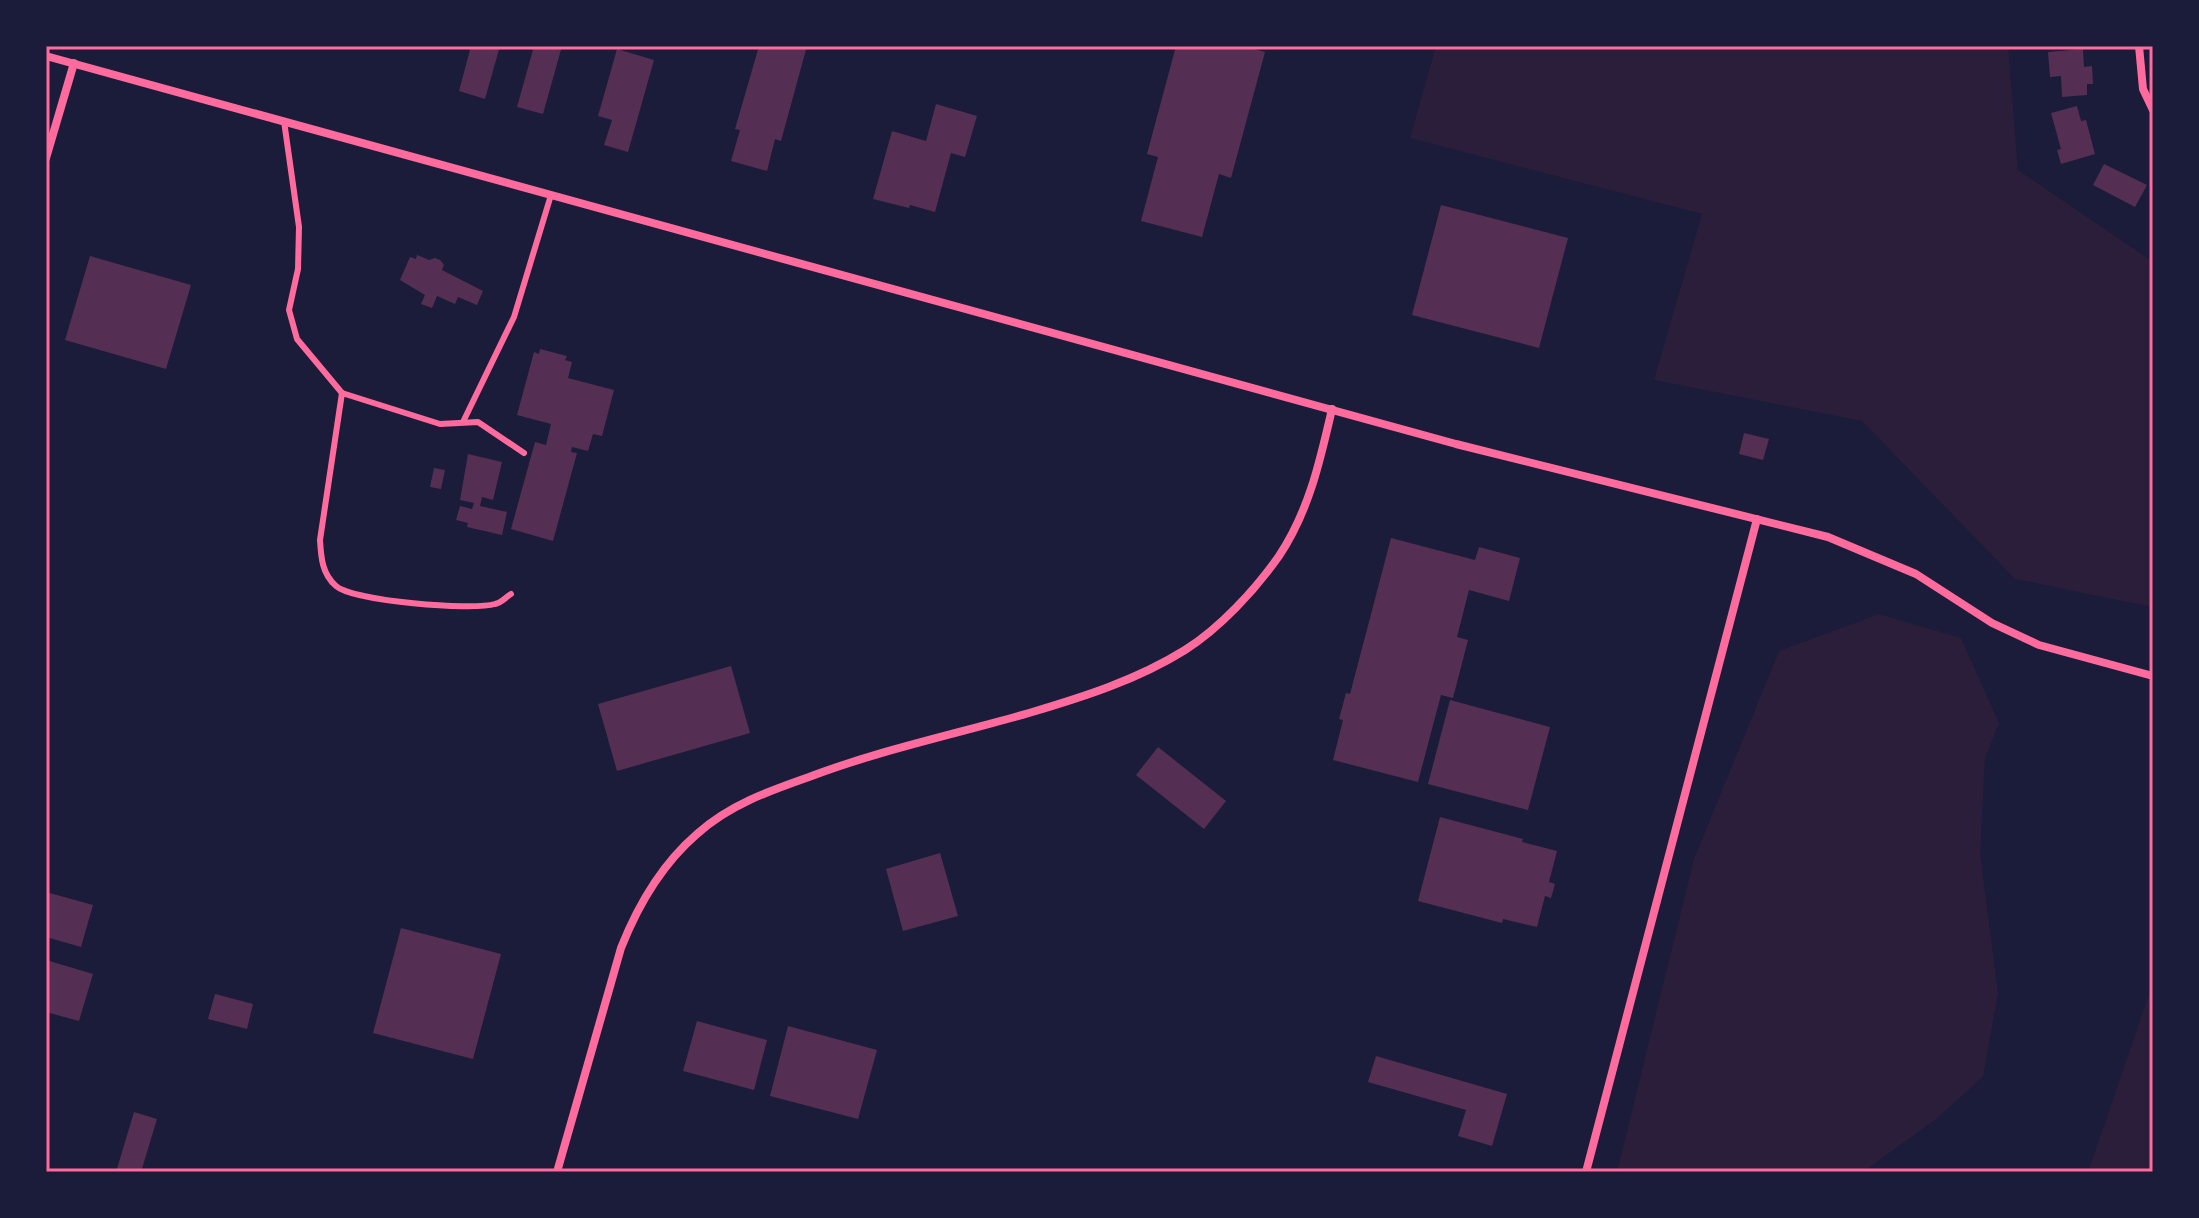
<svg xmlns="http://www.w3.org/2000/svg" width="2199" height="1218" viewBox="0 0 2199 1218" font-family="Lato,sans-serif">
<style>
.green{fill:#2a1e3b}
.building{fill:#542f53}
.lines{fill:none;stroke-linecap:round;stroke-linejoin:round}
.service{stroke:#ff6b9d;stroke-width:6}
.minor{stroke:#ff6b9d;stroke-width:8}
.neatline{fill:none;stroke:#ff6b9d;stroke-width:3}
</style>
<rect width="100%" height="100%" fill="#1b1b3a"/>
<g class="green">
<path d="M1436 46H2008L2018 170 2153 262V607L2015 579 1862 421 1654 380 1702 214 1410 138Z"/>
<path d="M1879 614 1961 638 1999 723 1985 758 1980 853 1998 993 1983 1077 1936 1119 1863 1172H1617L1694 859 1779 651Z"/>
<path d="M2153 983V1172H2088Z"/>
</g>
<g class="building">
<path d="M471 46H500L485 99 459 91Z"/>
<path d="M534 46H562L543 114 517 107Z"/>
<path d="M759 46H807L781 141 775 139 767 171 731 161 740 130 735 129Z"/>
<path d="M1176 46H1244L1265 52 1231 178 1219 174 1202 237 1141 221 1158 157 1147 154Z"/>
<path d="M617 49 654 60 628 152 604 145 612 120 598 116Z"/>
<path d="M2083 49 2084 67 2092 66 2093 84H2087V95L2062 97 2061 76 2050 77 2048 52Z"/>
<path d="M936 104 977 116 965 157 951 153 935 212 910 205 909 208 873 199 892 131 926 141Z"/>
<path d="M2077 106 2081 121 2086 120 2095 154 2061 164 2057 150 2061 149 2051 113Z"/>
<path d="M2104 164 2147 185 2135 207 2093 185Z"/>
<path d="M1441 205 1568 238 1539 348 1412 315Z"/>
<path d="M417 255 429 260 435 258 440 260 444 265 442 270 483 291 477 305 458 297 455 304 437 296 432 308 421 304 425 295 400 280 410 257 416 259Z"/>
<path d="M90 256 191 285 166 369 65 340Z"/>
<path d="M540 349 567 356 565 360 572 362 568 378 614 390 602 436 593 434 588 451 572 447 571 452 577 453 553 541 511 529 535 442 546 445 551 424 517 415 534 352 539 354Z"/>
<path d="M1744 433 1769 439 1763 460 1739 454Z"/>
<path d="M468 454 502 462 493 500 482 497 480 506 507 512 502 535 467 527 468 523 456 520 460 506 472 509 474 503 460 500Z"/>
<path d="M434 468 445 470 441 489 430 487Z"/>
<path d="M1391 538 1475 560 1479 547 1520 558 1509 601 1469 590 1457 637 1468 640 1453 698 1441 695 1418 782 1333 760 1343 720 1339 719 1346 693 1350 694Z"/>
<path d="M731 666 750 733 617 771 598 704Z"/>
<path d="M1450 700 1550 727 1528 810 1428 784Z"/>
<path d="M1158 747 1226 801 1204 829 1136 775Z"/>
<path d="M1440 817 1523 839 1522 842 1557 851 1549 882 1555 884 1551 898 1545 896 1537 927 1503 919 1502 923 1418 901Z"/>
<path d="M940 853 958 916 903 931 886 869Z"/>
<path d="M46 892 93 905 81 947 46 937Z"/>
<path d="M401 928 501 954 473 1059 373 1033Z"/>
<path d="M46 960 93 974 79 1021 46 1012Z"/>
<path d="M215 994 253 1004 247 1029 208 1019Z"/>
<path d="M697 1021 767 1040 754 1090 683 1071Z"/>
<path d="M788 1026 877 1050 858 1119 770 1096Z"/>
<path d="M1376 1056 1507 1094 1492 1146 1458 1136 1466 1110 1368 1082Z"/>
<path d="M134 1112 157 1119 141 1172H116Z"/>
</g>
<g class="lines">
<g class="service">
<path d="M284 121 299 227 298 269 289 310 297 339 342 393 440 424 478 422 524 453"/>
<path d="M342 393 320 540C321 557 322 574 336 586 353 601 472 611 495 604 501 603 506 597 511 594"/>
<path d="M463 422 514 317 551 195"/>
</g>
<g class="minor">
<path d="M2139 46 2143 89 2153 110"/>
<path d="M46 56 1456 444 1828 537 1916 574 1992 623 2039 645 2153 676"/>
<path d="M46 158 74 63"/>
<path d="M557 1172 621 948C638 905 661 865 697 834 729 805 769 791 809 777 880 750 956 734 1029 713 1083 697 1137 680 1185 650 1220 628 1255 590 1279 556 1309 511 1320 461 1332 409"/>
<path d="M1586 1172 1757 519"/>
</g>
</g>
<rect width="2199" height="1218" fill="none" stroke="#1b1b3a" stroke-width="96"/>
<rect x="48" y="48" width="2103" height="1122" class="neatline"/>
</svg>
